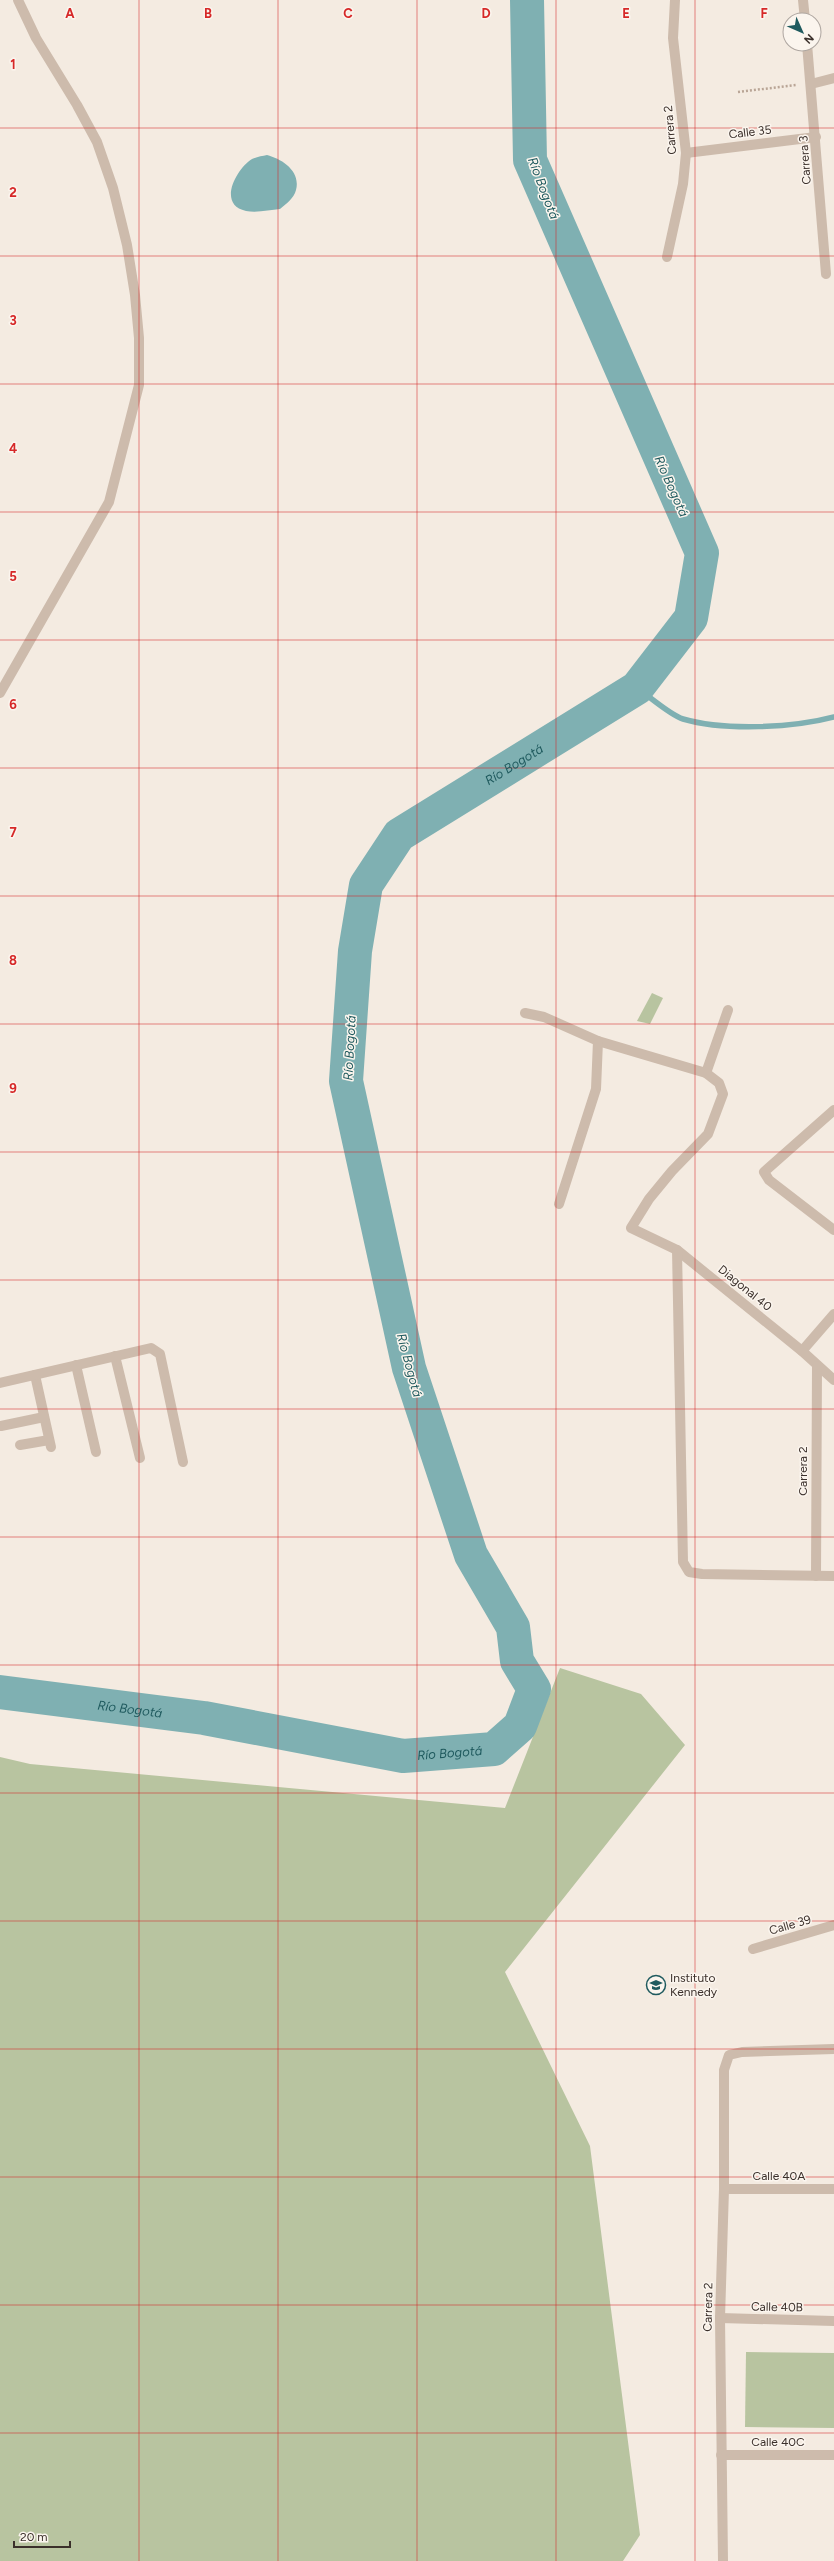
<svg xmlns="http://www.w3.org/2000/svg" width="834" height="2561" viewBox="0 0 834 2561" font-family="Figtree,sans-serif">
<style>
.green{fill:#b8c4a0}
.water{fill:#7fb0b2}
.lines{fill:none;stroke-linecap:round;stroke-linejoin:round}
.stream{stroke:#7fb0b2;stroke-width:5.5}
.river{stroke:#7fb0b2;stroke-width:34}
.path{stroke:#b9a596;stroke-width:2.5;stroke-dasharray:2 2;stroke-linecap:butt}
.service{stroke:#cdbbac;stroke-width:10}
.minor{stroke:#cdbbac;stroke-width:10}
.grid{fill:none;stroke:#d62828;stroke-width:1;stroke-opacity:0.55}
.labels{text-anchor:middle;stroke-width:3;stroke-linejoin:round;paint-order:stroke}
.street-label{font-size:12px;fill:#3b302b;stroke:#fbf5ee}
.poi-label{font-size:12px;fill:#3b302b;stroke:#fbf5ee;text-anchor:start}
.water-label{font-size:13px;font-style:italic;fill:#1f5a5e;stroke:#fbf5ee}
.grid-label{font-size:13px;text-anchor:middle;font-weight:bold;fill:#d62828;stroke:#fbf5ee;stroke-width:3;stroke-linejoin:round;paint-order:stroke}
</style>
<rect width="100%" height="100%" fill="#f4ebe1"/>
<g class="green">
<path d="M652 993 663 998 650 1024 637 1021Z"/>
<path d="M560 1668 641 1694 685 1745 505 1972 590 2146 640 2535 623 2561H0V1757L30 1764 505 1808Z"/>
<path d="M746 2352 834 2353V2428L745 2427Z"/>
</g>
<path class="water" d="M267 155C282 159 301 171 296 190 294 198 286 204 280 209 270 210 257 213 246 211 217 205 236 169 252 159 256 157 262 156 267 155Z"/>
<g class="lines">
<path class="stream" d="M637 688C649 696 670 715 683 719 724 731 793 728 834 717"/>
<path class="river" id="s1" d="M0 1692 204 1718 403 1756 494 1749 520 1726 534 1689 517 1661 513 1627 471 1555 409 1368 346 1081 355 951 366 885 399 835 637 688 691 618 702 553 530 160 527 0"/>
<path class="path" d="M738 92 796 85"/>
<g class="service">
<path d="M706 1073 728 1010"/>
<path d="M834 1110 764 1172 769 1180 834 1230"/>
<path d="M802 1351 834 1314"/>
<path d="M115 1356 140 1458"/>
<path d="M76 1365 96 1452"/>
<path d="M35 1375 51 1447"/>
<path d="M0 1383 151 1348 160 1354 183 1462"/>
<path d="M1 1426 44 1417"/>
<path d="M20 1445 49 1440"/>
</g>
<g class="minor">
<path d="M803 0 805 20"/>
<path d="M807 44 826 274"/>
<path d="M811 84 834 78"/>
<path d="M686 153 816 137"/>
<path d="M667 257 683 184 686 153 673 38 675 0"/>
<path d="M0 693 109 502 139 385V338L135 295 127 245 113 188 97 142 77 105 36 38 18 0"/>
<path d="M525 1013 544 1017 598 1041 706 1073 719 1083 723 1094 708 1134 672 1171 649 1199 631 1228 677 1250 802 1351 834 1380"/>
<path d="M559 1204 596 1089 598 1041"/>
<path d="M677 1250 683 1562 689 1572 702 1574 834 1576"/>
<path d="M816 1576 817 1366"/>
<path d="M753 1949 834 1925"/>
<path d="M724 2189H834"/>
<path d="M720 2318 834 2321"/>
<path d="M721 2455H834"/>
<path d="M723 2561 720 2318 724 2189V2070L729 2055 742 2052 834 2049"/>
</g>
</g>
<path class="grid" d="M139 0V2561M278 0V2561M417 0V2561M556 0V2561M695 0V2561M0 128H834M0 256H834M0 384H834M0 512H834M0 640H834M0 768H834M0 896H834M0 1024H834M0 1152H834M0 1280H834M0 1409H834M0 1537H834M0 1665H834M0 1793H834M0 1921H834M0 2049H834M0 2177H834M0 2305H834M0 2433H834"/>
<defs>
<g id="school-ring" transform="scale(1)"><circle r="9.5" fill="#fbf5ee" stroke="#1f5a5e" stroke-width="1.5"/><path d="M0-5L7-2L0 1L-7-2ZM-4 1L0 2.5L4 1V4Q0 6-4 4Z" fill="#1f5a5e"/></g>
</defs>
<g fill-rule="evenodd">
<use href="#school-ring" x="656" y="1985"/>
</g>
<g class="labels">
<g class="street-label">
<text transform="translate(670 130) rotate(-95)" y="4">Carrera 2</text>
<text transform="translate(750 132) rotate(-7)" y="4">Calle 35</text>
<text transform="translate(805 160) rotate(-94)" y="4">Carrera 3</text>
<text transform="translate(745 1288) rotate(39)" y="4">Diagonal 40</text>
<text transform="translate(803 1471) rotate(-90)" y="4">Carrera 2</text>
<text transform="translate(790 1925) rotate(-16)" y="4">Calle 39</text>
<text x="779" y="2180">Calle 40A</text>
<text transform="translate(708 2307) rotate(-89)" y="4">Carrera 2</text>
<text transform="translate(777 2307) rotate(1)" y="4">Calle 40B</text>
<text x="778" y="2446">Calle 40C</text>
</g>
<g class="poi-label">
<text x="670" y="1982">Instituto<tspan x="670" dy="14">Kennedy</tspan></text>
</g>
<g class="water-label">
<text transform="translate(544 188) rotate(69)" y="5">Río Bogotá</text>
<text transform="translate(672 486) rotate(66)" y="5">Río Bogotá</text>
<text dy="5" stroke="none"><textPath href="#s1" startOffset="1607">Río Bogotá</textPath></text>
<text transform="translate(349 1048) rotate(-87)" y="5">Río Bogotá</text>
<text transform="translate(410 1365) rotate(75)" y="5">Río Bogotá</text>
<text dy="5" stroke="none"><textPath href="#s1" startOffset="131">Río Bogotá</textPath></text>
<text dy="5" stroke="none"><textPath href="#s1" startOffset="455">Río Bogotá</textPath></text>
</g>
</g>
<g class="grid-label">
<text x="70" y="18">A</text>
<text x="208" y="18">B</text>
<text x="348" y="18">C</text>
<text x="486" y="18">D</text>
<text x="626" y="18">E</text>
<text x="764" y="18">F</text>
<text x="13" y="69">1</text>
<text x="13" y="197">2</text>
<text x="13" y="325">3</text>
<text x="13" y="453">4</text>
<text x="13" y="581">5</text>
<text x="13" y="709">6</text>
<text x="13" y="837">7</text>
<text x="13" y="965">8</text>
<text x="13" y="1093">9</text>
</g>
<g transform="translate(802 32) rotate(135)"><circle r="19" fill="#fbf5ee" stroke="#aea6a0"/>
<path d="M0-3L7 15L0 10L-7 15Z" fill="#1f5a5e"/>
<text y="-6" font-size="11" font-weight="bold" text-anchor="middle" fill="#3b302b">N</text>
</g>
<path d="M14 2541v6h56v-6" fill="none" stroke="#3b302b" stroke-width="2"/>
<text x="20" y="2541" font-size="12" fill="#3b302b" stroke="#fbf5ee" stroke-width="3" paint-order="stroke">20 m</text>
</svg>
